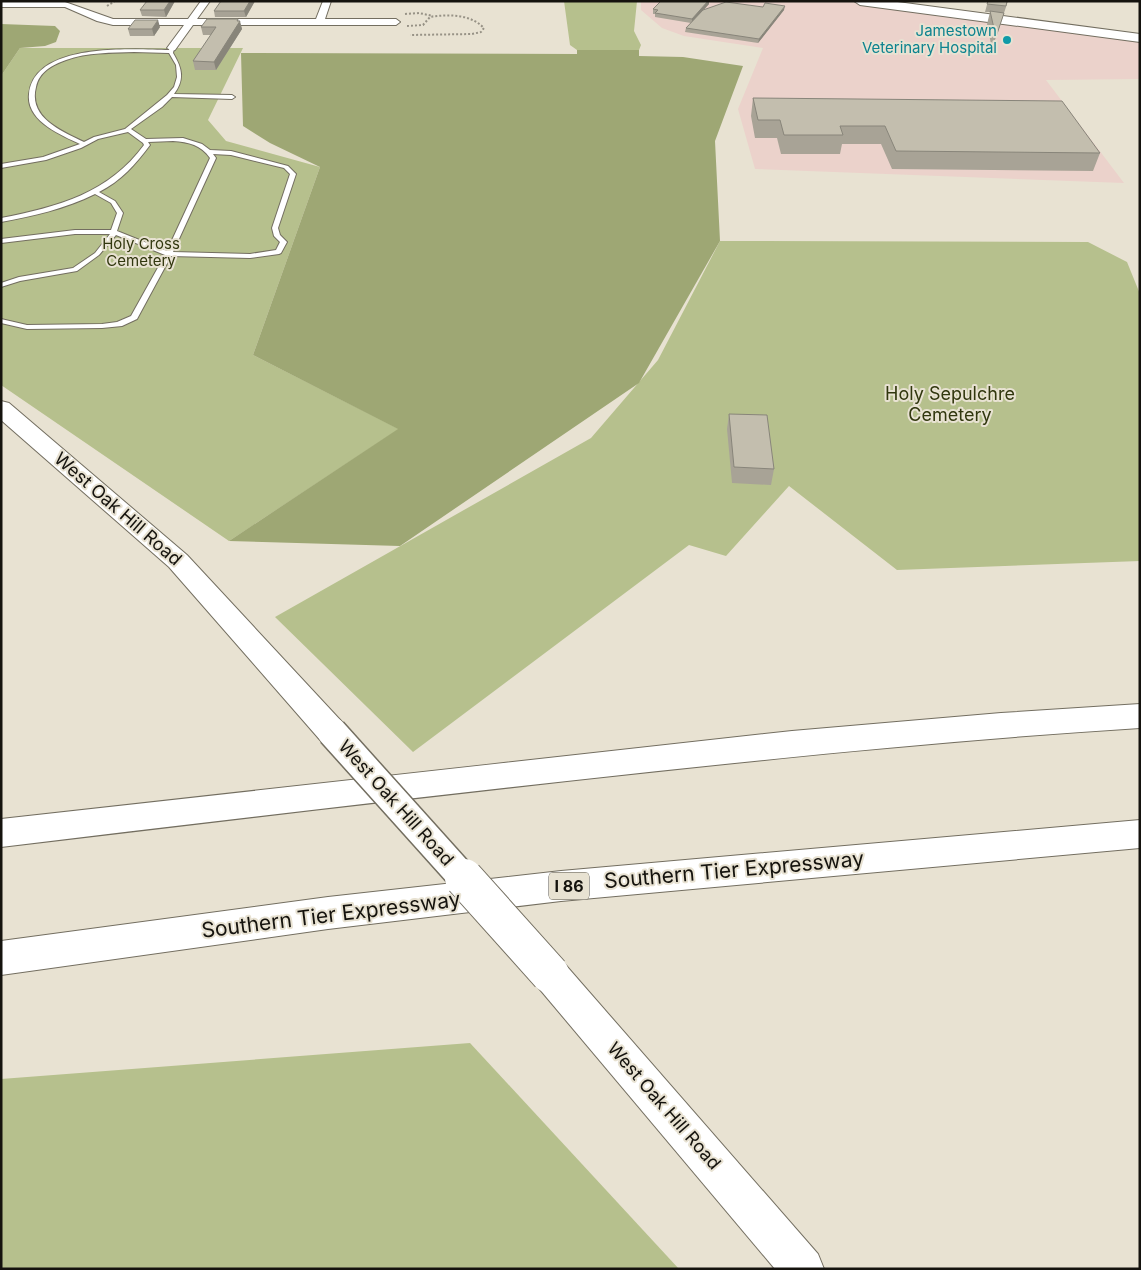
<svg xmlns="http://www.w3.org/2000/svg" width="1141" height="1270" viewBox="0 0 1141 1270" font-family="Inter,sans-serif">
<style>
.commercial{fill:#ebd2cb}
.green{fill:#b6c08d}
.forest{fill:#9ea774}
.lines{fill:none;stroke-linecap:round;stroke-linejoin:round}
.lane-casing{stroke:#736e60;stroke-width:2}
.street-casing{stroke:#736e60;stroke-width:2}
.secondary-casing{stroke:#736e60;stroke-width:2}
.primary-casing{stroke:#736e60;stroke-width:2}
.highway-casing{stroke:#736e60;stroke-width:2}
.path{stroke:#979286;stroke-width:2;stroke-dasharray:2 2;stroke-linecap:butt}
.lane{fill:#fff;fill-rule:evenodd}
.street{fill:#fff;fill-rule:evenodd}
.secondary{fill:#fff;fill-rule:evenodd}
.primary{fill:#fff;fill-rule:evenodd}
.highway{fill:#fff;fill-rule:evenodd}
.secondary-bridge-far1-casing{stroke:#736e60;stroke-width:32;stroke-linecap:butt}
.secondary-bridge-casing{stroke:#736e60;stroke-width:40;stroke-linecap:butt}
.secondary-bridge-far1{stroke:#fff;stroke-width:29}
.secondary-bridge{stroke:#fff;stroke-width:38}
.wall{fill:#a8a396}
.shaded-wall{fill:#88857a}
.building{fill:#c3beae;stroke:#88857a}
.culture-dot{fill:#0f9aa8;stroke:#e8e2d2;stroke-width:2}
.labels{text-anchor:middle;stroke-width:4;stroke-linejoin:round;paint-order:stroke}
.far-culture-label{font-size:15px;fill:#0d838f;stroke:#e8e2d2;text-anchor:end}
.far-park-label{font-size:15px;fill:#31370e;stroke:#e8e2d2}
.shield{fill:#e8e2d2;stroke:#545149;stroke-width:1}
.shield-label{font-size:16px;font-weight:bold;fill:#15130e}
.park-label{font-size:18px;fill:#31370e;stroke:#e8e2d2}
.street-label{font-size:18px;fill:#15130e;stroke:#e8e2d2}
.near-street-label{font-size:21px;fill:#15130e;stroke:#e8e2d2}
</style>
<rect width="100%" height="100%" fill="#e8e2d2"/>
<path class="commercial" d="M641 1H845L1140 41V79L1046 80 1124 183 755 169 738 109 763 48 684 36 662 28 641 10Z"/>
<g class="green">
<path d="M564 1H637L634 31 641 45 639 50H577L570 45Z"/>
<path d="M20 48H243L208 120 226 141 320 167 253 355 399 429 229 541 1 385V76Z"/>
<path d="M720 241 1088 242 1127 262 1140 294V561L897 570 789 486 726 556 689 545 413 752 275 617 591 438 658 360Z"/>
<path d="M470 1043 679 1269H1V1079Z"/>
</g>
<g class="forest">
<path d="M1 24 55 26 60 31 56 42 45 46 20 48 1 76Z"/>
<path d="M577 50H639V56L683 57 743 66 715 141 720 241 639 383 400 546 229 541 398 429 253 355 320 167 270 143 243 126 241 53 577 54Z"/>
</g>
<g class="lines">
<g class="lane-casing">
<path id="lane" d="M170 47 174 48 173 53C182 68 185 79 174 94L232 95 235 97 232 99 172 97 162 107 131 129 146 139 183 138 202 144 210 150 231 151 288 166 296 174 278 228 280 235 287 242 281 253 279 254 250 258 171 256 137 319 122 326 102 328 27 329 1 323V319L27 325 102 324 117 322 131 316 165 255 116 235 99 255 77 271 20 281 1 287V283L19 277 73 268 95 253 110 234H75L1 243V239L75 230H111L117 213 111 203 95 194C65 209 33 216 1 222V218C58 207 109 193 144 145L143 143 128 132 98 139 81 148 46 160 1 168V164L43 157 80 144C61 135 26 121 29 94 34 42 132 49 169 50ZM134 52 169 53 176 65 177 77 174 87 167 95 125 129 94 137 84 142C62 131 28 118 36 87 39 72 52 65 66 60 87 52 112 53 134 52ZM173 141C189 142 201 145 210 158L167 251 117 231 123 213 115 201 99 192C121 181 136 164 150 145L148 142ZM213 154 231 155 284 168 290 174 272 228 274 236 280 242 276 250 250 254 173 252 216 158Z"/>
</g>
<g class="street-casing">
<path id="street" d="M1 1 65 2 113 19H188L201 1H210L197 19H316L323 1H331L325 19H396L400 22 396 25H193L175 50 172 51 167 48 184 25H113L97 21 65 7H1Z"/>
</g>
<g class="secondary-casing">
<g id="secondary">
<path d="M1 401 9 403 187 555 343 723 347 732 343 741 332 744 321 741 169 567 1 420Z"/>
<path d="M550 957 563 962 818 1254 824 1269H775L537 986 532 974 537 962Z"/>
</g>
</g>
<g class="primary-casing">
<path id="primary" d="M854 1H890L1140 34V42L860 5Z"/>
</g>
<g class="highway-casing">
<g id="highway">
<path d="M1140 704V728C948 740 758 760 567 781 378 802 190 824 1 847V819L792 731 1001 713Z"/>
<path d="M1140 820V848L561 901 328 929 1 975V941L328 897 561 871Z"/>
</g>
</g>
<g class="path">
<path d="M107 6 115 1"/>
<path d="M405 14 419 13 433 16"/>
<path d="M407 26 423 25 430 17C449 14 470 14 484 28L481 32 472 34 410 35"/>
</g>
<use href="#lane" class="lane"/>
<use href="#street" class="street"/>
<use href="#secondary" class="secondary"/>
<use href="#primary" class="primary"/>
<use href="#highway" class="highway"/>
<g class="secondary-bridge-far1-casing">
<path id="secondary-bridge-far1" d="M332 732 465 880"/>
</g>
<g class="secondary-bridge-casing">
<path id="secondary-bridge" d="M464 878 550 974"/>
</g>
<use href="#secondary-bridge-far1" class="secondary-bridge-far1"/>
<use href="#secondary-bridge" class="secondary-bridge"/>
</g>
<g class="wall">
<path d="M175 1 166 17 142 16 140 10Z"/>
<path d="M221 1H255L246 17H215L214 11Z"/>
<path d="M661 1H709V4L703 10H784L758 43 685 32 686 28 691 23 655 17V14H653V9Z"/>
<path d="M988 1H1008L992 49 987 24 990 12H985Z"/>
<path d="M239 21 242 29 216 70H195L193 61 211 35H203L201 27Z"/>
<path d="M160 27 154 36H130L128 29Z"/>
<path d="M753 98 1100 153 1093 171 892 169 881 144H842L840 154H781L777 138H755L751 116Z"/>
<path d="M729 414 774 469 771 485 732 483 727 429Z"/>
</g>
<g class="shaded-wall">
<path d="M170 1H175L166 17 164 10Z"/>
<path d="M250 1H255L246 17 244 11Z"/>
<path d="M708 1H709V4L692 23V19Z"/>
<path d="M785 6 784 10 758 43 759 39Z"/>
<path d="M238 19 239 23 240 21 242 29 216 70 214 62Z"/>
<path d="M158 20 160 27 154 36 152 29Z"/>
</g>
<g class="building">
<path d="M147 1H170L164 10H140Z"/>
<path d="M221 1H250L244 11H214Z"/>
<path d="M661 1H708L692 19 655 13 658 10 653 9Z"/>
<path d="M988 1H1007L1006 6 987 4Z"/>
<path d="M726 2 763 7 765 3 785 6 759 39 686 28 703 10Z"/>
<path d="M990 11 1004 13 996 37Z"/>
<path d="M207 19H238L237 21H240L214 62 193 61 216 27H201Z"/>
<path d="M135 20H158L152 29H128Z"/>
<path d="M753 98 1062 101 1100 153 896 151 885 126H840L843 135H784L780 120H758Z"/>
<path d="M729 414 767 415 774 469 734 467Z"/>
</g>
<circle class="culture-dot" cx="1007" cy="40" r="5"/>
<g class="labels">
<g class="far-culture-label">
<text x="997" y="36">Jamestown<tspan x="997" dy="17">Veterinary Hospital</tspan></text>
</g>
<g class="far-park-label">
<text x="141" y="249">Holy Cross<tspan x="141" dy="17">Cemetery</tspan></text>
</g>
<rect class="shield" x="549" y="872.5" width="40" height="27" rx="4"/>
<g class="shield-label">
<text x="569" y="892">I 86</text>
</g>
<g class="park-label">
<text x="950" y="400">Holy Sepulchre<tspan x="950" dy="21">Cemetery</tspan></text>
</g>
<g class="street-label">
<text transform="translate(118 509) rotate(41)" y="6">West Oak Hill Road</text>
<text transform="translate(396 803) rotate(48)" y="6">West Oak Hill Road</text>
<text transform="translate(664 1106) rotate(49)" y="6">West Oak Hill Road</text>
</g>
<g class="near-street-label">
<text transform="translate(734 870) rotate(-5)" y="7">Southern Tier Expressway</text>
<text transform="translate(331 915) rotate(-7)" y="7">Southern Tier Expressway</text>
</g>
</g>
<rect width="1141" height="1270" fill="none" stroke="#15130e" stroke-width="5"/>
</svg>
